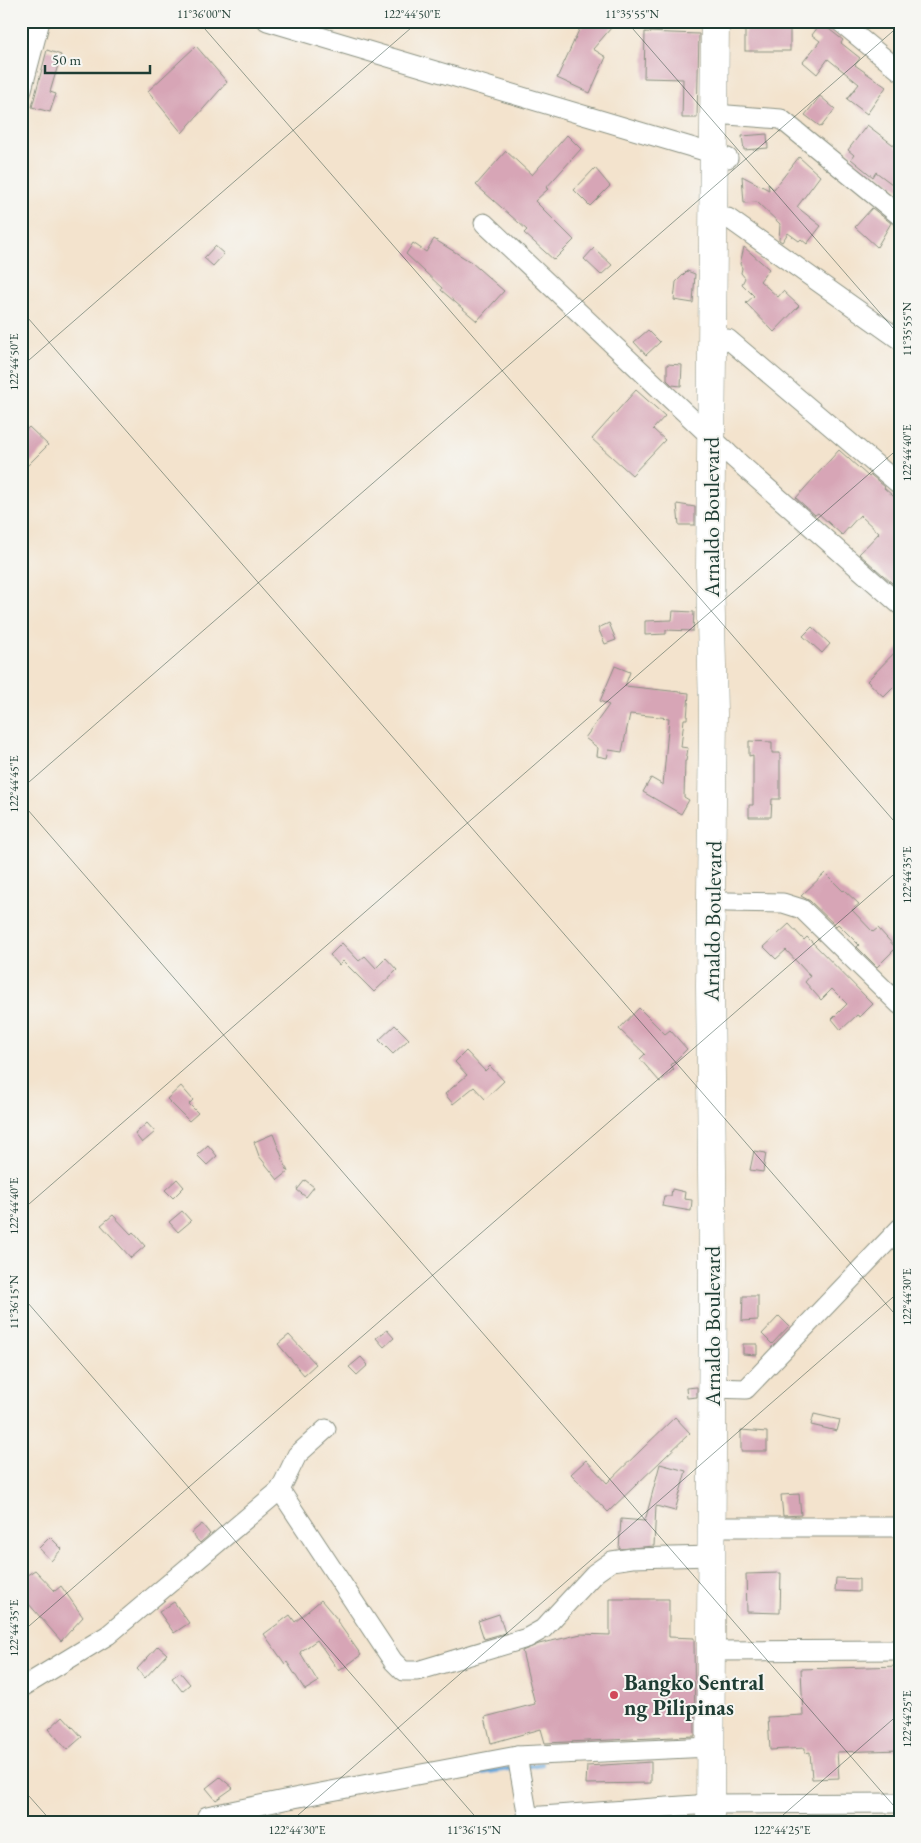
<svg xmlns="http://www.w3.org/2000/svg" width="921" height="1843" viewBox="0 0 921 1843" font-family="'EB Garamond',serif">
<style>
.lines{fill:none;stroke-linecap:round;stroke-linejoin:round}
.stream{stroke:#69a8dc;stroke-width:4.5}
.building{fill:#d7a5b6}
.minor-casing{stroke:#899080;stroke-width:21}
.highway-casing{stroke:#899080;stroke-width:29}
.minor{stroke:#fff;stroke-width:19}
.highway{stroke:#fff;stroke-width:28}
.ticks{fill:none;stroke:#1f3d34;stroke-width:1;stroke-opacity:0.45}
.poi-dot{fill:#d1495b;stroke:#f6f6f2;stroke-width:2}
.labels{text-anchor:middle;stroke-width:4;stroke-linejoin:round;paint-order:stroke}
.street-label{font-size:22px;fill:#1f3d34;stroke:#f6f6f2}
.poi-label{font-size:22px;font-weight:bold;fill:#1f3d34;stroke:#f6f6f2;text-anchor:start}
.neatline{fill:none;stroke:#1f3d34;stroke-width:2}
.ticks-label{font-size:12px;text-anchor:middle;fill:#1f3d34}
</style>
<rect width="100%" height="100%" fill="#f6f6f2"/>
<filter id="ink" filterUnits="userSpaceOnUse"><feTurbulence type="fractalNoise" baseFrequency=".02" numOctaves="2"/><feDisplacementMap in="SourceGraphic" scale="10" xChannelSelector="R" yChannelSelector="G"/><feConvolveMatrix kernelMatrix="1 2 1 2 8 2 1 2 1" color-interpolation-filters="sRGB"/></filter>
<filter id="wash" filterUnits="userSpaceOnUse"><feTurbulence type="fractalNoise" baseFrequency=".0096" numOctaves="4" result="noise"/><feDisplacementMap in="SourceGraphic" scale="20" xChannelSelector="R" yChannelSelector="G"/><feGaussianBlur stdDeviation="1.12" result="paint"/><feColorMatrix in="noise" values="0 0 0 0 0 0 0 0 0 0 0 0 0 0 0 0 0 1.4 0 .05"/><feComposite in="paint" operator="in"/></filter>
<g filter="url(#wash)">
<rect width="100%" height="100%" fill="#f3e3cd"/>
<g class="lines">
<g class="stream">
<path d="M523 1767 542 1764"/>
<path d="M453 1777 515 1768"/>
<path d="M231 1822 316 1803"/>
</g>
</g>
<g id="blocks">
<g class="building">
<path d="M589 21H617L593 49 606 57 590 93 557 78 579 30Z"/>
<rect x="745" y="21" width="45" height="30"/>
<path d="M821 23 843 40 841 43 860 58 855 65 886 87 867 114 847 99 859 84 828 59 817 74 803 62 820 41 812 35Z"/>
<path d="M645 32 699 34 697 118H682L683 79 644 78Z"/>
<path d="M196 46 227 82 182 133 148 91Z"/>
<path d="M47 50 61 55 50 92 56 94 50 112 32 107Z"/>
<path d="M820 96 835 109 821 127 805 115Z"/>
<path d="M867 125 900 150V190L876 172 873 177 851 159 854 155 848 150Z"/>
<path d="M767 134 768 148 744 150 742 136Z"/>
<path d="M567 135 581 149 546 188 548 189 535 201 574 240 554 260 524 233 527 230 476 185 506 151 532 175Z"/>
<path d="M799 157 820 176 797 207 821 226 807 244 801 239 799 241 788 233 782 242 779 240 780 224 757 202 744 203 742 176 769 190 768 184 774 189Z"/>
<path d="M595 168 610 186 590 206 574 190Z"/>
<path d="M872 208 891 223 877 247 855 227Z"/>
<path d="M434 239 471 262 504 291 477 321 441 290 442 288 406 254 413 243 426 252Z"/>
<path d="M215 246 224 254 213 266 204 258Z"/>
<path d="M744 247 769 269 760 281 778 297 783 291 799 306 774 332 746 303 754 296 742 284 745 278 741 273 742 268 740 264Z"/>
<path d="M594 248 612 265 601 275 584 259Z"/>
<path d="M687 271 695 274 693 303 674 300 676 282Z"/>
<path d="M648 330 660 342 646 355 634 342Z"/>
<path d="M667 364 682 365 681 386 672 385 667 380Z"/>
<path d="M636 390 665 416 653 429 665 440 632 475 592 439Z"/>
<path d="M29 427 48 445 21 472V435Z"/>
<path d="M839 450 869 477 871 475 885 487 884 488 900 502V590L859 554 879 533 860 515 842 535 818 513 815 515 796 498Z"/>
<path d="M677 504 695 507V525H679Z"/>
<path d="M673 611 694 612 693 631 666 630V634L645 635V621L672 620Z"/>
<path d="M609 623 616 640 605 644 598 628Z"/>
<path d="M812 627 830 644 822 653 803 636Z"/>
<path d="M900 647V681L884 697 867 681Z"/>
<path d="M615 666 630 672 625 686 689 693 687 719H684L681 747 688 748 686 761H685L684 797 689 800 681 814 643 792 651 778 663 785 669 718 630 714 622 752 609 750 607 758 597 756 598 748 585 738 609 705 600 701Z"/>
<path d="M749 741 772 742V753H780V799H772L771 817H749V805H753V755L749 756Z"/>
<path d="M825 873 843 891 844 890 859 904 852 910 873 932 878 928 896 948 877 967 857 947 859 945 838 924 836 926 810 901 801 896Z"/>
<path d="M789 924 804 940 807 937 873 1004 860 1017 857 1015 841 1030 832 1019 847 1004 832 989 821 1000 805 982 810 976 786 950 776 959 764 947Z"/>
<path d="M342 943 359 961 365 956 376 968 386 958 397 970 374 992 343 961 339 965 330 955Z"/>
<path d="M639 1008 665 1034 670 1030 687 1049 671 1065 674 1069 660 1082 640 1059 645 1054 619 1029Z"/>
<path d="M395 1025 409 1039 393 1054 379 1040Z"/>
<path d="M466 1051 485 1071 490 1066 504 1081 485 1099 474 1087 453 1104 445 1094 467 1075 455 1062Z"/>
<path d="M181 1086 193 1100 189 1104 198 1113 189 1121 167 1099Z"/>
<path d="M147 1123 155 1132 142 1143 135 1134Z"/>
<path d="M273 1134 288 1172 278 1180 259 1156 254 1142Z"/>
<path d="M208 1145 217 1156 207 1165 197 1155Z"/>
<path d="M754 1151 766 1153 763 1172 750 1170Z"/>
<path d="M177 1179 184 1187 173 1198 165 1190Z"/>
<path d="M305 1180 314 1187 306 1197 297 1190Z"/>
<path d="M672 1189 685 1192 684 1199 692 1200 691 1211 662 1206 664 1196H671Z"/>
<path d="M182 1211 191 1221 178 1232 169 1222Z"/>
<path d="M113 1215 131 1234 133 1232 145 1246 131 1258 101 1225Z"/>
<path d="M743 1296H758V1320L742 1321Z"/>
<path d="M779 1316 789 1326 772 1344 762 1334Z"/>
<path d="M387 1330 394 1338 384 1347 376 1338Z"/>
<path d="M289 1335 316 1364 304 1375 278 1344Z"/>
<path d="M743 1344H757V1355L743 1354Z"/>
<path d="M361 1357 368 1365 357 1375 349 1367Z"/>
<path d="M697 1387V1397L687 1398 686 1388Z"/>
<path d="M814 1414 840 1420 837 1431 811 1425Z"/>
<path d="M675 1417 690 1433 608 1512 571 1474 586 1460 607 1483Z"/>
<path d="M741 1430 767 1432V1451H741Z"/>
<path d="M660 1464 686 1471 675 1511 656 1506 654 1546 619 1549 621 1519 645 1521Z"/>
<path d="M799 1494 801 1515 783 1516 781 1495Z"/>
<path d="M202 1524 210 1534 200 1543 191 1533Z"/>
<path d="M50 1537 62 1549 51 1561 39 1548Z"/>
<path d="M35 1570 55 1591 61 1586 83 1617 61 1641 21 1595V1579Z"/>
<path d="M781 1573 780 1613 747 1612 746 1574Z"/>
<path d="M836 1578 859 1579V1592L835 1591Z"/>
<path d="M610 1599H669V1637L694 1638 695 1736 545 1743 541 1729 491 1743 485 1717 535 1704 522 1651 539 1644 581 1634 610 1635Z"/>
<path d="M321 1600 338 1620 337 1621 361 1655 339 1671 317 1640 300 1652 318 1682 305 1690 287 1662 285 1664 264 1634 290 1615 295 1622Z"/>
<path d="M174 1602 189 1623 174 1633 159 1612Z"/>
<path d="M499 1614 505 1633 484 1639 478 1621Z"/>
<path d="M158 1646 167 1654 145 1678 137 1669Z"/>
<path d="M900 1666V1750L837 1752 839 1778 812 1779 810 1752 805 1753V1748L770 1750 768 1717 803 1715 801 1669Z"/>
<path d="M180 1672 190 1684 182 1691 172 1678Z"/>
<path d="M63 1716 82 1737 67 1750 49 1729Z"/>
<path d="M651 1762V1783L586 1784 587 1766Z"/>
<path d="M220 1777 233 1788 216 1800 206 1788Z"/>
</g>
</g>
</g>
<g filter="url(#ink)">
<use href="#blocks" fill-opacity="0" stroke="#899080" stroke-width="1"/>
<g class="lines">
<g class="minor-casing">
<g id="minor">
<path d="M267 21 728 158"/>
<path d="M839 21 900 71"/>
<path d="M21 93 40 21"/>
<path d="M728 115 781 119 900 216"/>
<path d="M728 218 900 340"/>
<path d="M484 223 729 454 900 605"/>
<path d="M728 339 900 485"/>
<path d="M727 902 783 903 802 909 900 1005"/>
<path d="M712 1388 746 1389 900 1228"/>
<path d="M280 1490 297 1455 326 1429"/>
<path d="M712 1527H900"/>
<path d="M710 1651 900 1650"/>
<path d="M21 1688 108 1635 280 1490 393 1661 403 1671H417L527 1638 543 1629 595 1573 612 1561 632 1558 712 1556"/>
<path d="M517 1756 528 1817 710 1804 900 1803"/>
<path d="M207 1816 294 1798 517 1756 710 1747"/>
</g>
</g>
<g class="highway-casing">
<path id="highway" d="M710 1822 713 1262 710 986 713 714 710 572 715 21"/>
</g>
<use href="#minor" class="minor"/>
<use href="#highway" class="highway"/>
</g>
</g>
<path class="ticks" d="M198 21 900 828M626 21 900 336M21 310 900 1320M21 367 419 21M21 789 900 25M21 802 900 1813M21 1211 900 447M21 1295 480 1822M21 1633 900 869M21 1787 52 1822M290 1822 900 1291M775 1822 900 1713"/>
<circle class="poi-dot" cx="614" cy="1695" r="5"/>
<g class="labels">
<g class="street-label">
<text transform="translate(711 517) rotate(-90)" y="8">Arnaldo Boulevard</text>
<text transform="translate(712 921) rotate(-89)" y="8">Arnaldo Boulevard</text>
<text transform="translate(712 1326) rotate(-90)" y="8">Arnaldo Boulevard</text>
</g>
<g class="poi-label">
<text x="624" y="1690">Bangko Sentral<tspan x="624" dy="25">ng Pilipinas</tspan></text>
</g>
</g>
<rect width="921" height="1843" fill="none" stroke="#f6f6f2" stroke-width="55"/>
<path d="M45 65v8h105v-8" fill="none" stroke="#1f3d34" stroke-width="2.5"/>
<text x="52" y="65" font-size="15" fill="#1f3d34" stroke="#f6f6f2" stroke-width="4" paint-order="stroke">50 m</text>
<rect x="28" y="28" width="866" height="1788" class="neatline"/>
<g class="ticks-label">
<text x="204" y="18">11°36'00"N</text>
<text x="412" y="18">122°44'50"E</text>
<text x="632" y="18">11°35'55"N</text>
<text transform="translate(907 329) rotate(-90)" y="4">11°35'55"N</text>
<text transform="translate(14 362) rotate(-90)" y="4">122°44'50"E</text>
<text transform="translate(907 453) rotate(-90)" y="4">122°44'40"E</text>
<text transform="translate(14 784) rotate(-90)" y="4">122°44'45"E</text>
<text transform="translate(907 875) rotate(-90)" y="4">122°44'35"E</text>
<text transform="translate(14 1206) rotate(-90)" y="4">122°44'40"E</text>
<text transform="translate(907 1297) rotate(-90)" y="4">122°44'30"E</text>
<text transform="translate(14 1302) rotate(-90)" y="4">11°36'15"N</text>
<text transform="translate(14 1628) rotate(-90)" y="4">122°44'35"E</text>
<text transform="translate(907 1719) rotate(-90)" y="4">122°44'25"E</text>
<text x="297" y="1834">122°44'30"E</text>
<text x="474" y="1834">11°36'15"N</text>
<text x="782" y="1834">122°44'25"E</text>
</g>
</svg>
